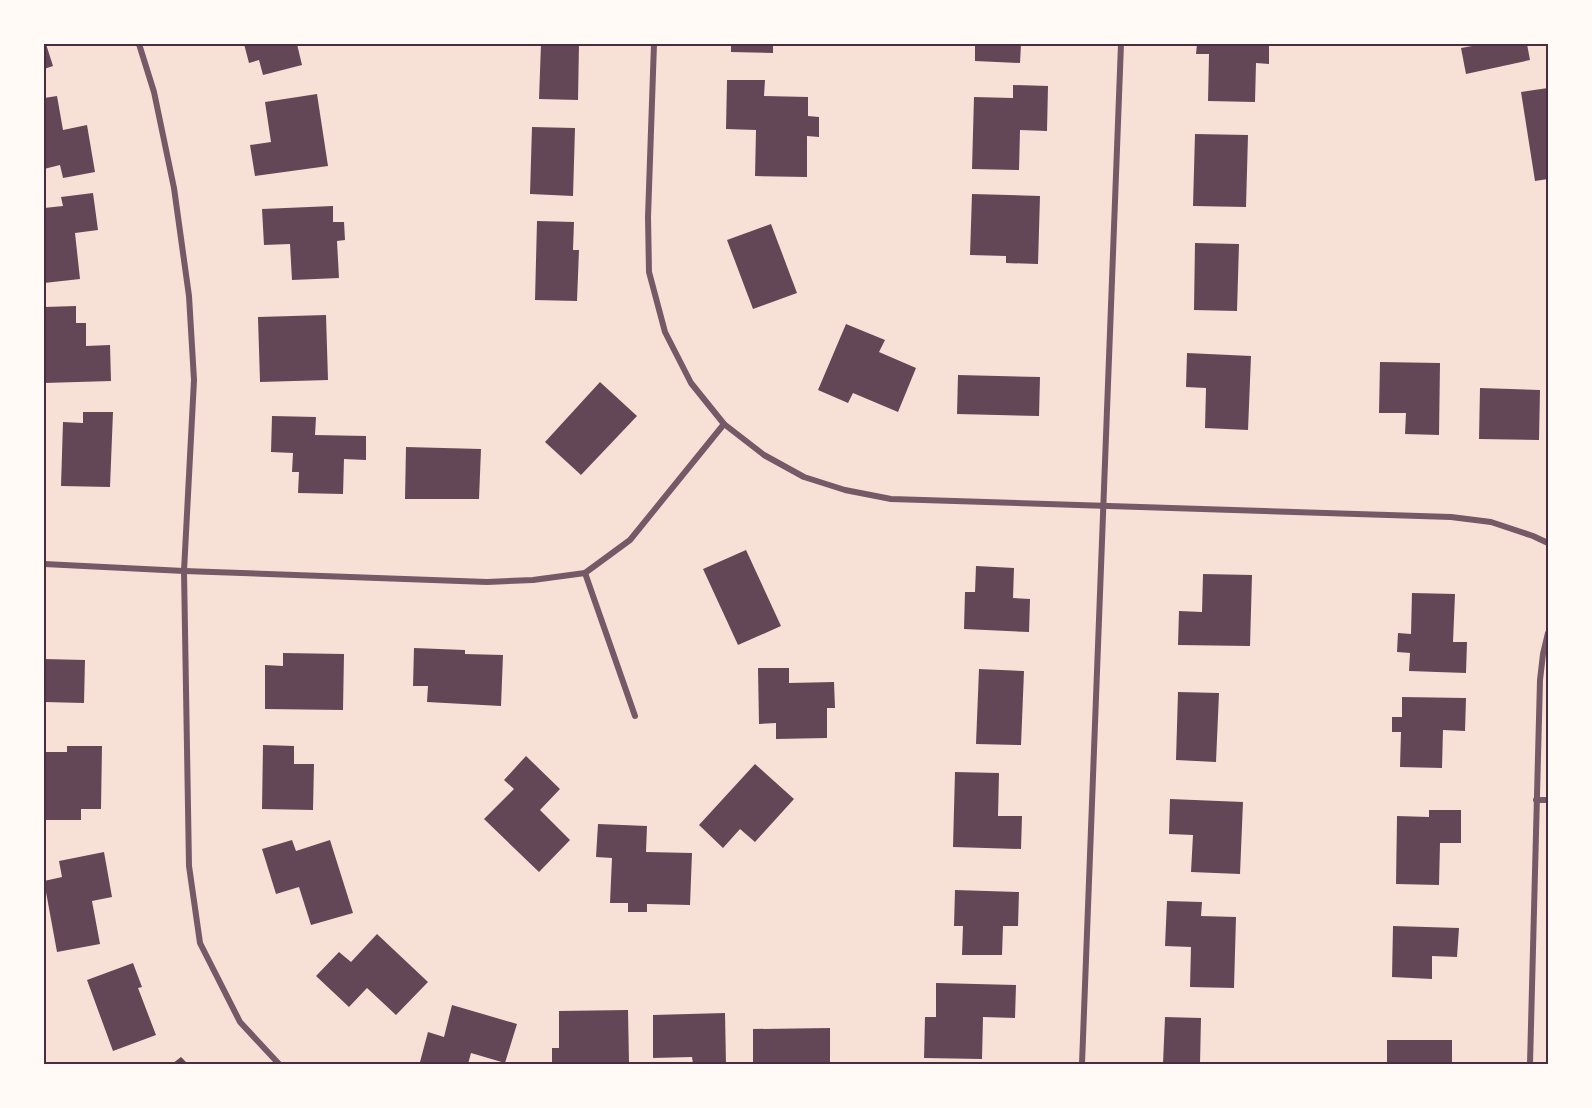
<svg xmlns="http://www.w3.org/2000/svg" width="1592" height="1108" viewBox="0 0 1592 1108" font-family="Georgia,serif">
<style>
.building{fill:#644757}
.lines{fill:none;stroke-linecap:round;stroke-linejoin:round}
.minor{stroke:#755966;stroke-width:6}
.neatline{fill:none;stroke:#4a2c40;stroke-width:2}
</style>
<rect width="100%" height="100%" fill="#f7e1d7"/>
<g class="building">
<path d="M44 44H46L53 66 44 69Z"/>
<path d="M244 44H297L302 65 263 75 259 60 249 63Z"/>
<path d="M541 44H579L578 100 539 99Z"/>
<path d="M731 44H773V53L731 52Z"/>
<path d="M975 44H1021L1020 63 975 61Z"/>
<path d="M1197 44H1269V64L1256 63 1255 102 1208 101 1209 54H1196Z"/>
<path d="M1483 44H1527L1530 60 1466 74 1461 48Z"/>
<path d="M727 80H765L764 96 808 97V116L819 117V137L807 136V177L755 176 756 130 726 129Z"/>
<path d="M1013 85 1048 86 1047 131 1020 130 1019 170 972 169 974 97 1013 98Z"/>
<path d="M1548 88V179L1535 181 1521 92Z"/>
<path d="M317 94 328 166 255 176 250 145 271 142 265 102Z"/>
<path d="M57 96 63 130 87 125 95 172 63 178 60 165 44 169V98Z"/>
<path d="M532 127 575 128 573 196 530 194Z"/>
<path d="M1195 134 1248 135 1246 207 1193 206Z"/>
<path d="M93 193 98 230 75 233 80 279 44 283V208L63 206 61 197Z"/>
<path d="M972 194 1040 196 1038 264 1006 263V256L970 255Z"/>
<path d="M333 206V222H344L345 240 337 241 339 278 292 280 290 244 264 245 262 209Z"/>
<path d="M537 221 574 222 573 250H579L577 301 535 300Z"/>
<path d="M771 224 797 293 753 309 727 240Z"/>
<path d="M1195 243 1239 244 1237 311 1194 310Z"/>
<path d="M76 306V323H86V346L110 345 111 381 44 383V307Z"/>
<path d="M326 315 328 380 260 382 258 317Z"/>
<path d="M846 324 885 340 879 352 916 368 898 412 853 393 848 403 818 390Z"/>
<path d="M1187 353 1251 356 1248 430 1205 428 1206 388 1186 387Z"/>
<path d="M1380 362 1440 363 1439 435 1405 434 1406 413H1379Z"/>
<path d="M958 375 1040 377 1039 416 957 414Z"/>
<path d="M600 382 637 416 581 475 545 442Z"/>
<path d="M1480 388 1540 390 1539 440 1479 439Z"/>
<path d="M83 412H113L110 487 61 486 63 422 83 423Z"/>
<path d="M272 416 316 417 315 435 366 436V460L344 459 343 494 298 493 299 472H292L293 453 271 452Z"/>
<path d="M406 447 481 449 479 499H405Z"/>
<path d="M746 550 781 626 738 645 703 569Z"/>
<path d="M976 566 1014 568 1013 598 1030 599 1029 632 964 629 965 592H975Z"/>
<path d="M1203 574 1252 575 1250 646 1178 645 1179 611 1202 612Z"/>
<path d="M1412 593 1455 594 1453 642H1467L1466 673 1409 671 1410 653 1397 652 1398 633 1411 634Z"/>
<path d="M414 648 465 650V654L503 655 501 706 427 702 428 686H413Z"/>
<path d="M283 653 344 654 343 710 265 709V665L283 666Z"/>
<path d="M44 659 85 660 84 703 44 702Z"/>
<path d="M758 668H789V683L834 682 835 708H827V738L776 739V723L759 724Z"/>
<path d="M979 669 1024 671 1021 745 976 744Z"/>
<path d="M1178 692 1219 693 1216 762 1176 760Z"/>
<path d="M1402 697 1466 698 1465 731 1443 730 1442 768 1400 767 1401 732H1392V717H1402Z"/>
<path d="M263 745 294 746V764H314L313 810 262 809Z"/>
<path d="M67 746H102L101 809H81V820H44V752H67Z"/>
<path d="M526 756 560 789 540 810 570 840 539 872 484 819 514 789 504 780Z"/>
<path d="M755 764 794 799 755 842 740 829 723 848 699 825Z"/>
<path d="M955 772 999 773 998 816H1022L1021 849 953 847Z"/>
<path d="M1170 799 1243 802 1240 874 1191 872 1193 835 1169 834Z"/>
<path d="M1429 810H1461V843H1440L1439 885 1396 884 1397 816 1429 817Z"/>
<path d="M598 824 647 826 646 852 692 853 690 905 647 904V912H628V903H610L612 858 596 857Z"/>
<path d="M292 840 296 851 330 840 353 913 311 925 299 887 276 894 262 849Z"/>
<path d="M104 852 112 897 92 901 100 944 57 952 44 881 62 877 59 861Z"/>
<path d="M955 890 1019 892 1018 926H1003L1002 955H962L963 926H954Z"/>
<path d="M1167 901 1202 902 1201 916 1236 917 1234 988 1190 987 1191 947 1165 946Z"/>
<path d="M1393 926 1459 928 1457 957 1432 956V979L1392 977Z"/>
<path d="M377 934 428 982 396 1015 367 988 349 1007 316 976 339 952 351 962Z"/>
<path d="M133 963 142 987 138 988 156 1035 113 1051 87 980Z"/>
<path d="M936 983 1016 985 1015 1018 983 1017 982 1059 924 1058 925 1017H936Z"/>
<path d="M452 1005 517 1024 505 1063 471 1053 468 1064H427L420 1062 428 1032 444 1037Z"/>
<path d="M628 1010 629 1062 552 1064V1048H559V1011Z"/>
<path d="M725 1013 726 1064H693L692 1057 653 1058V1015Z"/>
<path d="M1165 1017 1201 1018 1200 1064H1163Z"/>
<path d="M830 1028V1064H753V1029Z"/>
<rect x="1387" y="1040" width="65" height="24"/>
<path d="M181 1057 188 1064H172Z"/>
</g>
<g class="lines">
<g class="minor">
<path d="M139 44 154 92 174 188 189 296 194 380 184 571 189 866 200 943 240 1022 279 1064"/>
<path d="M654 44 648 217 649 272 665 332 691 383 724 424 764 455 804 477 845 490 891 499 1451 517 1491 522 1533 536 1548 543"/>
<path d="M44 564 184 571 487 582 533 580 585 573 630 540 724 424"/>
<path d="M585 573 635 716"/>
<path d="M1536 800H1548"/>
<path d="M1082 1064 1121 44"/>
<path d="M1530 1064 1540 680 1543 654 1548 633"/>
</g>
</g>
<rect width="1592" height="1108" fill="none" stroke="#fffaf5" stroke-width="90"/>
<rect x="45" y="45" width="1502" height="1018" class="neatline"/>
</svg>
